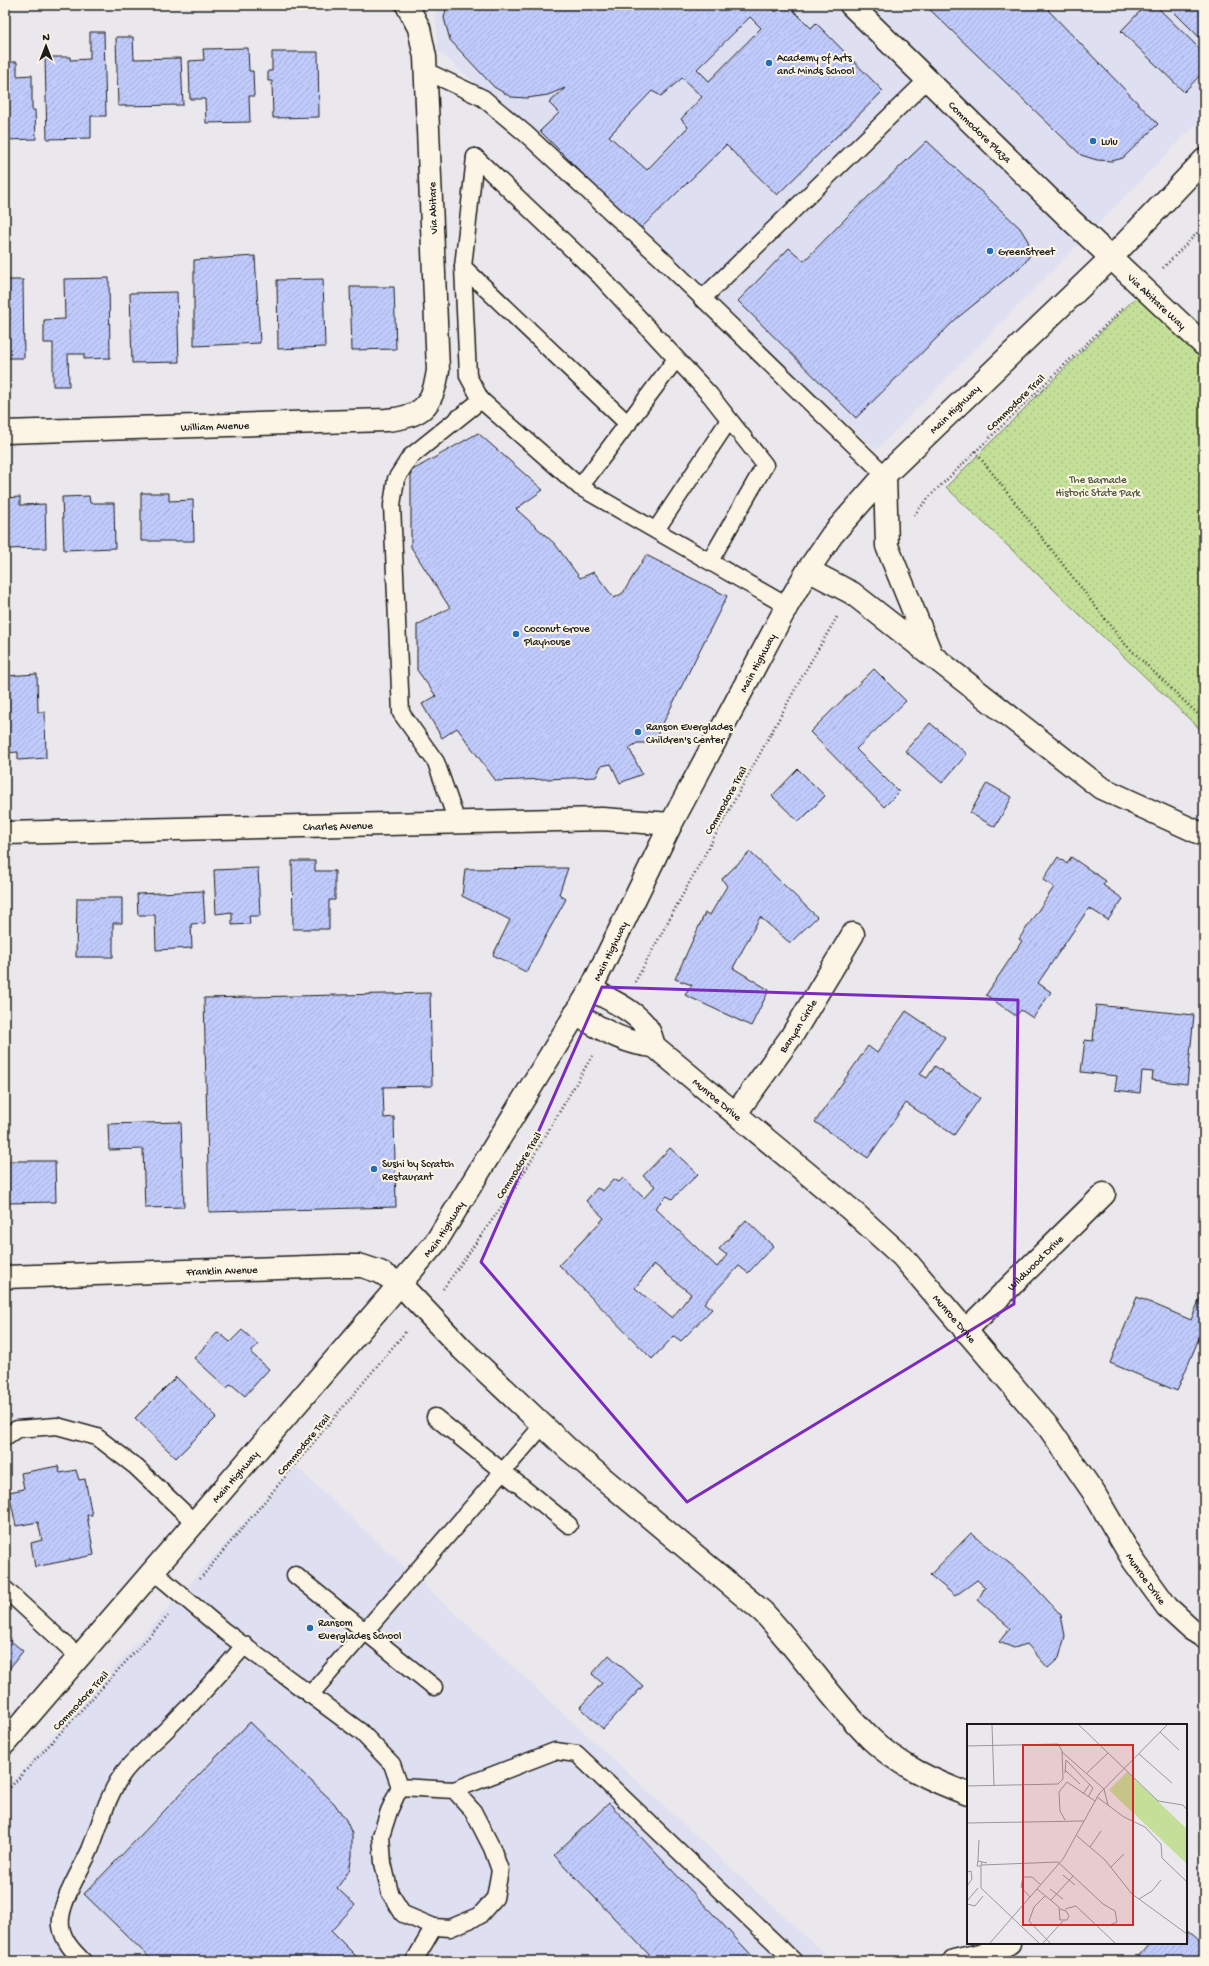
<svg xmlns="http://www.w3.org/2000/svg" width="1209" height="1966" viewBox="0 0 1209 1966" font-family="'Gochi Hand',sans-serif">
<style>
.built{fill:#dedff1}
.park{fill:url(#park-dots);stroke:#707e5a}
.building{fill:url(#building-hatch);stroke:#1c1c1c;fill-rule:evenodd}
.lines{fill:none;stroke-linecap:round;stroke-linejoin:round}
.service-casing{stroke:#1c1c1c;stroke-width:19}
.minor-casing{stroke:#1c1c1c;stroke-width:25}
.secondary-casing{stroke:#1c1c1c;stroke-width:25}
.path{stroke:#1c1c1c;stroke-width:2.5;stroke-dasharray:1 3;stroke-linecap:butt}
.service{stroke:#fcf5e5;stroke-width:16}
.minor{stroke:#fcf5e5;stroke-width:22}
.secondary{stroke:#fcf5e5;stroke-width:22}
.marked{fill:none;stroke:#7b2cbf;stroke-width:3;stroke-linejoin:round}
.poi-dot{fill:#1f6fb2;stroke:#fcf5e5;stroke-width:1.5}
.labels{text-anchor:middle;stroke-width:4;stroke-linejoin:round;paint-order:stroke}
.poi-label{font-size:11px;fill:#1c1c1c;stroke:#fcf5e5;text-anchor:start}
.street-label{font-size:11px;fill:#1c1c1c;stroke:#fcf5e5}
.park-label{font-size:11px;fill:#4e5741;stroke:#fcf5e5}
.inset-road{fill:none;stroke:#989699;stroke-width:1}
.view{fill:#d62828;fill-opacity:0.15;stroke:#d62828;stroke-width:2}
.inset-edge{fill:none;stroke:#1c1c1c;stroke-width:2}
</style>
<defs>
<pattern id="park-dots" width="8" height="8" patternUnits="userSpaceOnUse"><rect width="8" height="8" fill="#c4e098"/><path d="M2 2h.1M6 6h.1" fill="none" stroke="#a8c082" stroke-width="1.8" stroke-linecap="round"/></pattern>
<pattern id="building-hatch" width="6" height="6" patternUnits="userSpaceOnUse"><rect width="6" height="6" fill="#c1cbfc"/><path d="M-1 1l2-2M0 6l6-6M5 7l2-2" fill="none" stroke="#a5aed7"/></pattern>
</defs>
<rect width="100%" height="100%" fill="#eae8ec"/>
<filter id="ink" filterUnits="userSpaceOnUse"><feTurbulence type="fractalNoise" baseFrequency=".025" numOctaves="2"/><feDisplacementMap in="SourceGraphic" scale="8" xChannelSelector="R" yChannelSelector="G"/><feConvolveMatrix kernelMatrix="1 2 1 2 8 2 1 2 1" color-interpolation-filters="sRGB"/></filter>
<g filter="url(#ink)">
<g class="built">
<path d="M435 5H1204V116L876 450 656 249 524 124 438 51Z"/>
<path d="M295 1466 832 1961H5V1790Z"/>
</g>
<path class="park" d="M1136 297 1204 361V733L946 487Z"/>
<g class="building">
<path d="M447 5H768L776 12 784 5H788L811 28 816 23 883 91 777 195 726 145 639 230 540 131 559 113 549 103 565 88 548 95 527 98 511 97 494 87 450 40 444 18ZM750 17 761 28 709 81 697 69ZM682 78 702 97 681 119 688 127 647 170 609 136 652 91 661 96Z"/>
<path d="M925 5H1053L1048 10 1158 124 1123 158 1112 161 1097 160 1081 155Z"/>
<path d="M1146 5H1155L1204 53V71L1184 92 1121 31Z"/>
<path d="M1167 5H1204V42Z"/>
<path d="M90 32H104L106 116H91V138L47 139 45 57H70V60L90 59Z"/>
<path d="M116 37H133L134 59 181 58 183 105 118 106Z"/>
<path d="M248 48 249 71H253L254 96H249L250 122 206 123 205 99H190L189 61 204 60 203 49Z"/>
<path d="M272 52H318L319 117 273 118 272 81H268V71H272Z"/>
<path d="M5 62H17V76L32 75V110H35L36 139 5 140Z"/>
<path d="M927 141 1020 228 1028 241 1030 255 1024 264 956 319 856 418 738 301 789 248 804 261 850 214Z"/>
<path d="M255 256 260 343 194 346V260Z"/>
<path d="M109 278 110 358 84 359V354H68L69 386H53V343H44V320L65 319 64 279Z"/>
<path d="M323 279 325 347 278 349 277 280Z"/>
<path d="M5 280H23L24 358H5Z"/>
<path d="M350 287H394L396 349 352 350Z"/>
<path d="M177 292 179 362 132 363 130 293Z"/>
<path d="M478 433 543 490 516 509 555 544 580 578 594 572 614 598 623 593 646 555 727 596 653 743H637L629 748 642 774 620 783 611 764 601 766 596 777 496 781 457 728 442 738 422 704 436 696 417 670V625L450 608 411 547V471Z"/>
<path d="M141 493H169V501L193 500 194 541H141Z"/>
<path d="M89 496 90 503H114L115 548 64 550 62 497Z"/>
<path d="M20 497V505L45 504 46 548 5 549V498Z"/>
<path d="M874 669 906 701 856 749 899 792 884 807 810 732Z"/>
<path d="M37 674 38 712H45L46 758 18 760V752L5 753V676Z"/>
<path d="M930 723 967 754 942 783 905 751Z"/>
<path d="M798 769 825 796 799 822 772 796Z"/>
<path d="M987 783 1012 797 995 827 970 813Z"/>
<path d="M750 852 817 917 790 943 760 917 733 968 769 990 751 1026 685 995 692 985 675 979 705 913 710 915 727 886 722 879Z"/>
<path d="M1058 857 1067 864 1071 857 1106 881 1103 885 1123 899 1108 920 1089 908 1038 983 1051 992 1033 1018 1021 1010 1016 1016 986 995 1022 941 1019 939 1054 887 1043 880Z"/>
<path d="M292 861H315V871H335V900H329V929H293Z"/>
<path d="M258 868 260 916H249L250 924 232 925V912L216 914 214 870Z"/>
<path d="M568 868 559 894 566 899 526 972 493 955 510 920 462 896 465 869Z"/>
<path d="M203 891 205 923 191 924 192 948 156 950 155 915H138L137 894Z"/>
<path d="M77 898H122V923H113V957H76Z"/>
<path d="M430 993 432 1086 383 1087 384 1118 394 1117 396 1207 209 1212 204 998Z"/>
<path d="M1096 1005 1194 1015 1187 1084 1152 1080 1153 1072 1142 1071 1140 1093 1115 1090 1117 1076 1081 1072 1085 1040 1093 1041Z"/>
<path d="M906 1011 945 1037 920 1074 927 1078 935 1066 980 1098 954 1135 906 1103 868 1158 815 1122 868 1046 877 1053Z"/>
<path d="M181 1122 184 1207 145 1208 143 1149 109 1150 108 1124Z"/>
<path d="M670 1148 698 1174 672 1199 667 1196 655 1208 717 1267 727 1255 719 1249 746 1220 773 1246 748 1273 739 1266 704 1303 712 1309 681 1341 674 1336 652 1359 559 1265 604 1218 586 1201 597 1188 603 1191 614 1179 619 1182 623 1178 644 1198 655 1186 643 1176ZM654 1264 691 1294 672 1318 635 1288Z"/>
<path d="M8 1161H55L56 1202 8 1203Z"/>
<path d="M1204 1289V1332L1202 1331 1177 1391 1110 1363 1137 1297 1191 1320Z"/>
<path d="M242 1330 258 1344 251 1353 269 1369 245 1396 231 1384 227 1388 194 1358 218 1332 230 1342Z"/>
<path d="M176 1377 217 1417 176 1458 135 1418Z"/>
<path d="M58 1466 60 1473 76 1470 79 1480 85 1479 92 1515H87L94 1555 35 1567 31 1543 42 1540 38 1522 16 1526 9 1492 24 1489 21 1473Z"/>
<path d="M971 1533 1024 1575 1061 1615 1065 1636 1059 1658 1048 1668 1027 1644 1014 1648 999 1642 1010 1628 978 1600 985 1587 977 1580 955 1596 930 1575Z"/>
<path d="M5 1636 23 1651 5 1674Z"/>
<path d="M609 1655 643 1686 603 1729 580 1707 602 1683 592 1674Z"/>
<path d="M250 1722 334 1803 346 1820 352 1834V1856L349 1871 337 1888 355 1905 331 1931 361 1961H153L84 1894Z"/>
<path d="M609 1803 757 1961H655L554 1855Z"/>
<path d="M1186 1932 1204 1947V1961H1134L1150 1943H1186Z"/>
</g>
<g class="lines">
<g class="service-casing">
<g id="service">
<path d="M426 71 483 98 526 134 663 260 885 475"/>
<path d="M475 157 600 276 710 395 765 465 710 561"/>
<path d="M475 157 463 267 468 376 481 400"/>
<path d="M463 267 628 424"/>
<path d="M702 299 927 80"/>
<path d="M580 487 676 359"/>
<path d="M656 530 729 420"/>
<path d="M457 822 436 762 401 713 392 505 396 479 410 457 481 400 580 487 787 606"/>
<path d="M435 1417 569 1525"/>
<path d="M5 1437 17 1429 57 1426 97 1437 136 1467 195 1523"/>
<path d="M153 1571 224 1631 361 1732 392 1764 400 1787 389 1811 381 1836 383 1863 390 1893 403 1914 434 1927 450 1928 479 1916 495 1898 500 1870 492 1848 473 1811 454 1790 400 1787"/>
<path d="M295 1575 434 1687"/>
<path d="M5 1589 79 1657"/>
<path d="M310 1695 543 1425"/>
<path d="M454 1790 555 1751 577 1754 794 1961"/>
<path d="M83 1961C73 1951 63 1941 61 1926 58 1905 81 1870 90 1850 100 1825 107 1795 124 1772 136 1757 153 1743 167 1729 194 1702 220 1674 245 1645"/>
<path d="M414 1961 434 1927"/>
</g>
</g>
<g class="minor-casing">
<g id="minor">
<path id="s1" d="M851 5 1071 220 1204 345"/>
<path id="s2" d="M5 432 386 420C422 417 433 406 438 370L425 57 419 28 407 5"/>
<path d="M885 475 887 546 931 654"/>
<path d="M808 570 852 593 1101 788 1204 835"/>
<path id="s3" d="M5 833 602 819 671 824"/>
<path id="s4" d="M591 989C609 1000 635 1010 647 1028 651 1033 652 1040 654 1046L850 1209 902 1256 1049 1428 1094 1493 1133 1560 1167 1607 1191 1629 1204 1637"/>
<path d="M575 1014C600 1028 625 1044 654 1046"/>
<path id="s5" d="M736 1113 791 1037 853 934"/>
<path id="s6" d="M5 1277 339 1266H362L380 1272 400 1284 462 1349 568 1449 763 1612C801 1652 831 1700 871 1739 898 1765 933 1781 968 1794"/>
<path id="s7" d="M965 1331 1104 1194"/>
<path d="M954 1961 988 1953 1009 1943"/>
</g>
</g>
<g class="secondary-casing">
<g id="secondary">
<path id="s8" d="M5 1743 436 1242 591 989 671 824 787 606 808 570 832 535 885 475 1111 258 1204 160"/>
</g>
</g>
<g class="path">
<path d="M1163 268 1204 226"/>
<path d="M975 451 1123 642 1204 720"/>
<path d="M914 515 932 494 1124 307"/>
<path d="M635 982 804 673 837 617"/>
<path d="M443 1289 515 1188 592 1056"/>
<path d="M200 1579 407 1330"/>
<path d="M5 1793 168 1616"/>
</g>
<use href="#service" class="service"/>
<use href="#minor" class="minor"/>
<use href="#secondary" class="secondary"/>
</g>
</g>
<path class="marked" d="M602 987 1018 1000 1014 1304 687 1502 481 1262Z"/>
<g class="poi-dot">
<circle cx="769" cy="63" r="4"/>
<circle cx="1093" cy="141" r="4"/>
<circle cx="990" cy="251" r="4"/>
<circle cx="516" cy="634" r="4"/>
<circle cx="638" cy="732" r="4"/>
<circle cx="374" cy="1169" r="4"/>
<circle cx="310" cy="1628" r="4"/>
</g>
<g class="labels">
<g class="poi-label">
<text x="777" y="61">Academy of Arts<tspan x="777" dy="13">and Minds School</tspan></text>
<text x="1101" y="145">Lulu</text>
<text x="998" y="255">GreenStreet</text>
<text x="524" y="632">Coconut Grove<tspan x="524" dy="13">Playhouse</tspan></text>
<text x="646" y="730">Ranson Everglades<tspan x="646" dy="13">Children's Center</tspan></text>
<text x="382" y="1167">Sushi by Scratch<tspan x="382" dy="13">Restaurant</tspan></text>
<text x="318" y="1626">Ransom<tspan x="318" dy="13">Everglades School</tspan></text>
</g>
<g class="street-label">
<text dy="4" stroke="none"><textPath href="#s1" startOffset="181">Commodore Plaza</textPath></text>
<text transform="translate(432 208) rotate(-92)" y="4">Via Abitare</text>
<text dy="4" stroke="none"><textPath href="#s1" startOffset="426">Via Abitare Way</textPath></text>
<text transform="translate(1015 402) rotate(-44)" y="4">Commodore Trail</text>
<text dy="4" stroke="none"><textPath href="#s8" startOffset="1648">Main Highway</textPath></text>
<text dy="4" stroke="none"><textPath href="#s2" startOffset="210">William Avenue</textPath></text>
<text dy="4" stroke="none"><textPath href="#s8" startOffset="1324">Main Highway</textPath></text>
<text transform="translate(725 800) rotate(-61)" y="4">Commodore Trail</text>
<text dy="4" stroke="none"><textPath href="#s3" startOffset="333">Charles Avenue</textPath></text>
<text dy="4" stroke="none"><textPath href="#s8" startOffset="1000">Main Highway</textPath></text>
<text dy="4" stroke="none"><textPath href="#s5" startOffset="107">Banyan Circle</textPath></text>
<text dy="4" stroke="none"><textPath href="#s4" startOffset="171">Munroe Drive</textPath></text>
<text transform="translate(518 1165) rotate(-58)" y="4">Commodore Trail</text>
<text dy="4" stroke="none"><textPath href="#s8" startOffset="676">Main Highway</textPath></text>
<text dy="4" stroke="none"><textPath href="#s7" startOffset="98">Wildwood Drive</textPath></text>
<text dy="4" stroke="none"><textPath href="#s6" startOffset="217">Franklin Avenue</textPath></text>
<text dy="4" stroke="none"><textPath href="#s4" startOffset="495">Munroe Drive</textPath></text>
<text transform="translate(303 1444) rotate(-50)" y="4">Commodore Trail</text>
<text dy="4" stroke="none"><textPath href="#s8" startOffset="352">Main Highway</textPath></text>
<text dy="4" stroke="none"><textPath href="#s4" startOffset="819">Munroe Drive</textPath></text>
<text transform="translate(80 1700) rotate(-47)" y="4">Commodore Trail</text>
</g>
<g class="park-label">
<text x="1098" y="483">The Barnacle<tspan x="1098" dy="13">Historic State Park</tspan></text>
</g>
</g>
<g transform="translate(967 1724)">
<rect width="220" height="220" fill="#eae8ec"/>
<path d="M160 48 220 105V140L142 66Z" fill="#c4e098"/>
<path class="inset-road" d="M25 1 27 62M112 1 191 77 216 81 220 86M193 8 212 26M0 22 91 20 95 27 96 55 91 60 0 62M95 28 137 65 141 81M172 30 205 59M99 36 126 64 121 73M98 46 113 60M98 49 99 36M120 49 141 29M116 70 123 60M130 73 157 93 178 103 194 120 195 134 220 158M98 96 93 87 92 68 100 58 128 77M0 99 117 97M110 112 138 136 165 170 220 210M123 123 134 107M11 137 12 116M15 138 14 142H10L11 137 20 139M15 141 91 138 136 180 148 187 150 198 140 202M14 142V164L72 219M144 143 157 130M0 148 4 147 5 155 0 162M96 151 108 161M70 165 92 183 93 196H100L102 192 99 187 93 185M83 165 96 175M78 172 67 183 62 197 83 219M63 173 54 163 56 153H65L74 161M172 175 185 167 194 156M84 176 106 152M0 177 11 164M0 180 8 182 16 172M98 185 109 182 148 219M23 219 96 135 132 70 200 1M76 219 96 197"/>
<path class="view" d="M56 21H166V201H56Z"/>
<rect width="220" height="220" class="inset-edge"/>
</g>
<rect width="1209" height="1966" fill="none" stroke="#fcf5e5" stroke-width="20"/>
<rect x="10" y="10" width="1189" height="1946" fill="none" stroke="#1c1c1c" stroke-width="1.5" filter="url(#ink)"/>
<g transform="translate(46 46)" stroke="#fcf5e5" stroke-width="3" paint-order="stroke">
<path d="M0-3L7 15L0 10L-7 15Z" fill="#1c1c1c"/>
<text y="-6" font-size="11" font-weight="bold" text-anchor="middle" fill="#1c1c1c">N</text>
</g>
</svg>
